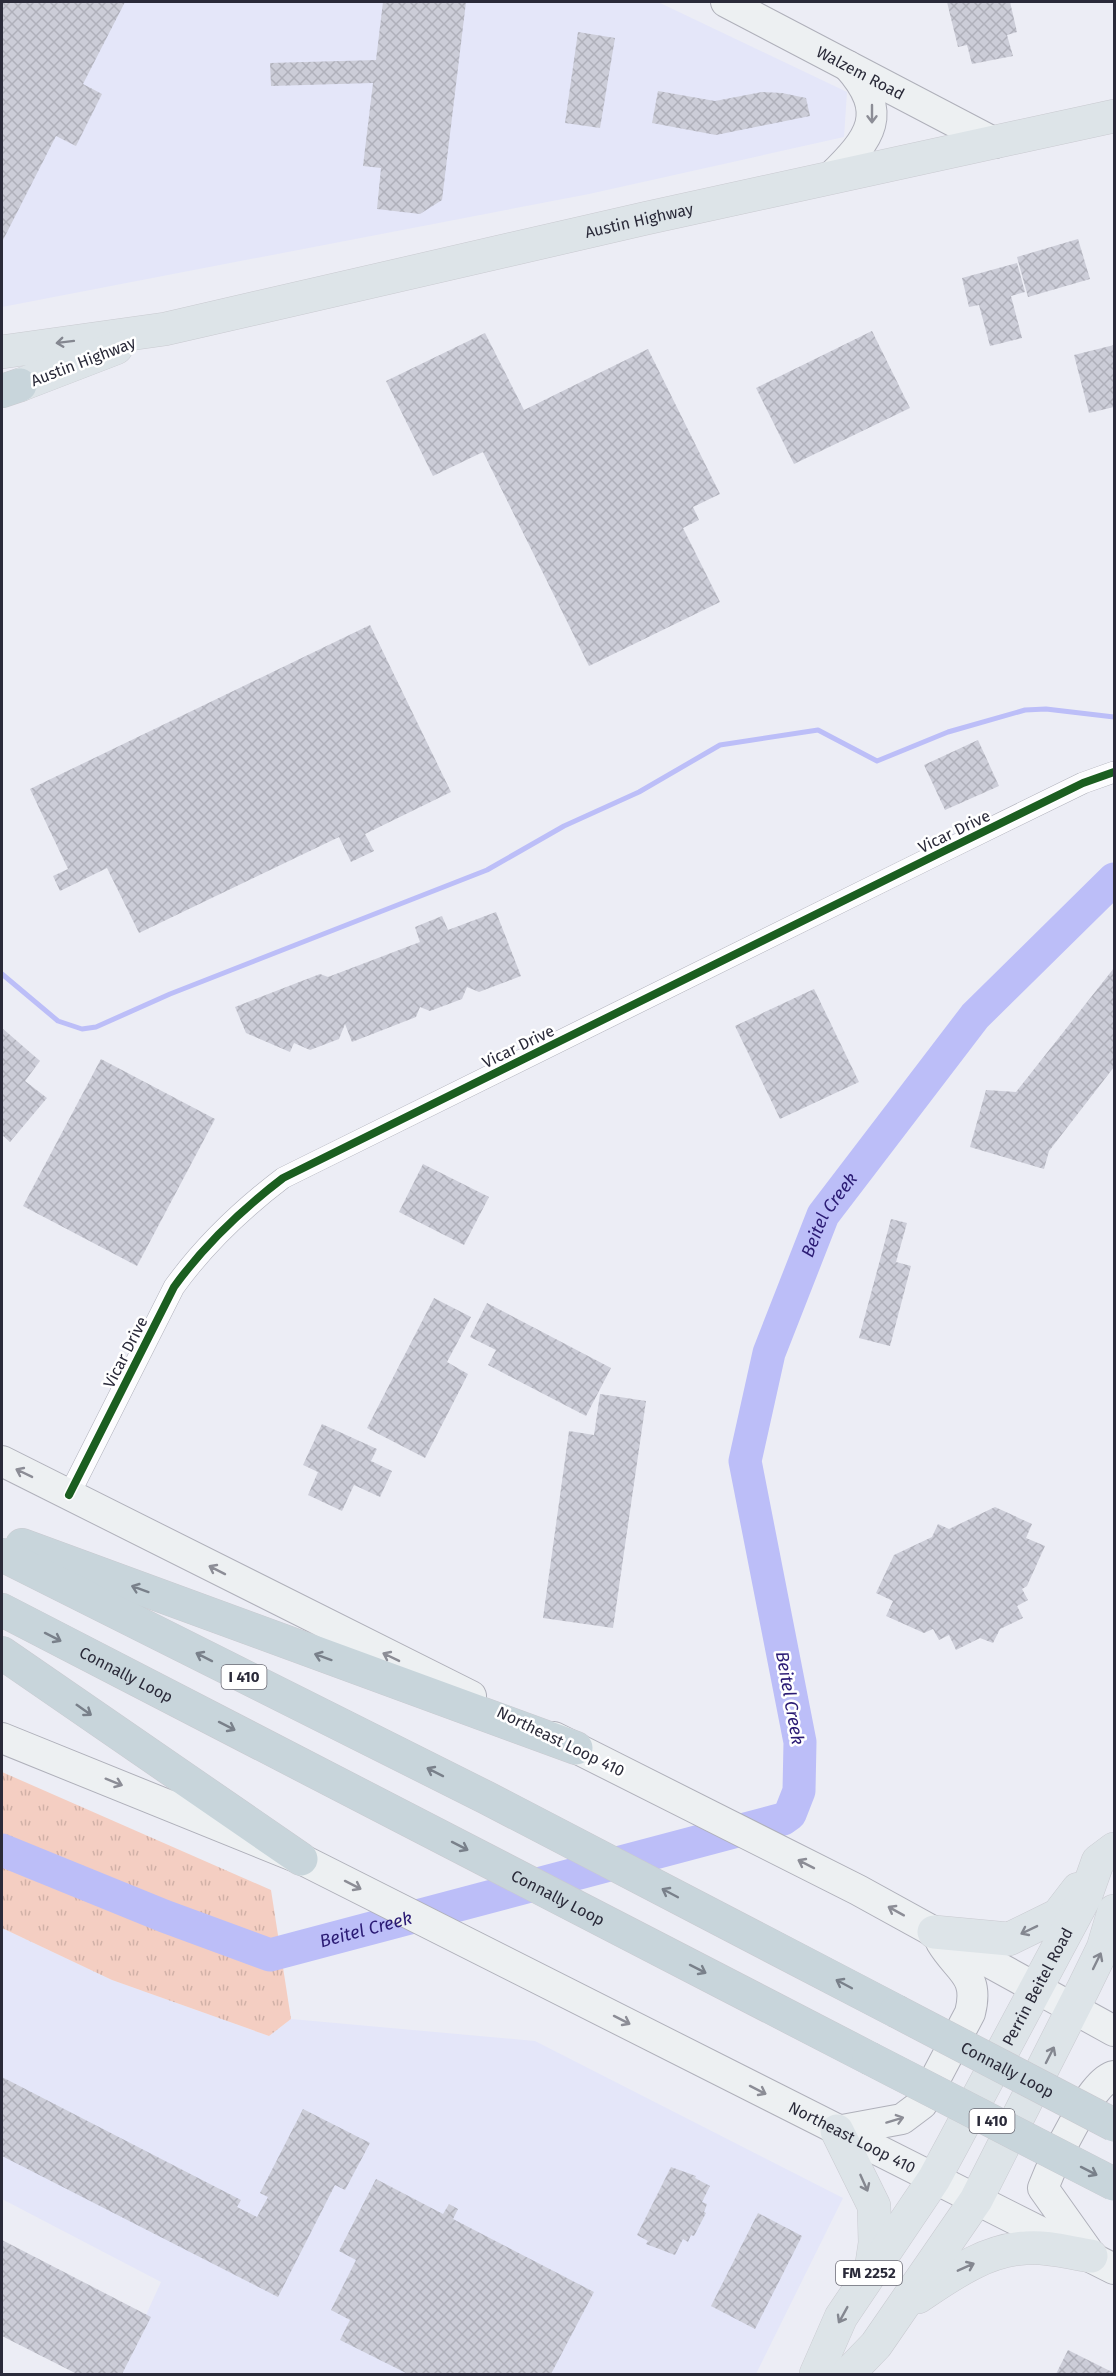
<svg xmlns="http://www.w3.org/2000/svg" width="1116" height="2376" viewBox="0 0 1116 2376" font-family="'Fira Sans',sans-serif">
<style>
.built{fill:#e4e6f9}
.grass{fill:url(#grass-tufts)}
.lines{fill:none;stroke-linecap:round;stroke-linejoin:round}
.stream{stroke:#bcbef8;stroke-width:5}
.river{stroke:#bcbef8;stroke-width:33}
.building{fill:url(#building-cross-hatch)}
.minor-casing{stroke:#afb0ba;stroke-width:22}
.secondary-casing{stroke:#afb0ba;stroke-width:32}
.primary-casing{stroke:#c9cad0;stroke-width:34}
.motorway-casing{stroke:#c9cad0;stroke-width:34}
.minor{stroke:#fcfcfe;stroke-width:21}
.secondary{stroke:#edf0f2;stroke-width:30}
.primary{stroke:#dde4e8;stroke-width:33}
.motorway{stroke:#c8d5db;stroke-width:33}
.motorway-bridge-casing{stroke:#c9cad0;stroke-width:34;stroke-linecap:butt}
.motorway-bridge{stroke:#c8d5db;stroke-width:33}
.cycleway-casing{stroke:#fff;stroke-width:11}
.cycleway{stroke:#1b5e20;stroke-width:8}
.oneway{stroke:#8c8d96}
.oneway2{stroke:#848790}
.oneway3{stroke:#79808a}
.labels{text-anchor:middle;stroke-width:5;stroke-linejoin:round;paint-order:stroke}
.shield{fill:#fff;stroke:#6a6a74;stroke-width:1.5}
.shield-label{font-size:15px;font-weight:bold;fill:#2a2a39}
.street-label{font-size:16px;fill:#2a2a39;stroke:#fff}
.water-label{font-size:18px;font-style:italic;fill:#2b1b74;stroke:#fff}
</style>
<defs>
<pattern id="grass-tufts" width="24" height="20" patternUnits="userSpaceOnUse" patternTransform="scale(1.5)"><rect width="24" height="20" fill="#f4cec2"/><path d="M3 7l-1-3M5 7V3M7 7l1-3M15 17l-1-3M17 17v-4M19 17l1-3" fill="none" stroke="#d1b1a7"/></pattern>
<pattern id="building-cross-hatch" width="8" height="8" patternUnits="userSpaceOnUse" patternTransform="scale(1.5)"><rect width="8" height="8" fill="#cccdd8"/><path d="M0 0l8 8M0 8l8-8" fill="none" stroke="#afb0ba"/></pattern>
</defs>
<rect width="100%" height="100%" fill="#ecedf5"/>
<g class="built">
<path d="M2 2H658L847 92 844 137 589 194 2 307Z"/>
<path d="M2 1928 112 1980 269 2036 291 2019 535 2041 843 2198 756 2374H119L161 2282 2 2199Z"/>
</g>
<path class="grass" d="M2 1772 271 1890 291 2019 269 2036 112 1980 2 1928Z"/>
<g class="lines">
<path class="stream" d="M2 974 58 1021 82 1029 96 1027 170 994 487 870 564 826 639 792 720 745 818 730 877 761 948 732 1025 710 1046 709 1114 717"/>
<path class="river" id="s1" d="M2 1850 164 1916 270 1955 783 1819 790 1814 799 1791 800 1742 745 1461 769 1353 823 1215 975 1016 1114 879"/>
</g>
<g class="building">
<path d="M2 2H125L83 84 102 94 76 146 56 136 2 242Z"/>
<path d="M383 2H466L442 200 420 214 377 209 381 168 363 166 373 83 271 86 270 63 376 60Z"/>
<path d="M947 2H1010L1017 32 1007 35 1013 56 972 64 967 45 958 47Z"/>
<path d="M578 32 615 38 600 128 565 123Z"/>
<path d="M658 91 715 101 762 92 782 93 806 98 810 116 716 135 652 123Z"/>
<path d="M1078 239 1090 279 1028 297 1017 257Z"/>
<path d="M1017 263 1025 292 1011 296 1022 338 990 346 979 305 969 307 962 278Z"/>
<path d="M872 331 910 408 794 464 756 388Z"/>
<path d="M485 333 524 410 648 349 720 494 693 507 699 520 683 528 720 602 589 666 483 452 433 476 386 381Z"/>
<path d="M1114 345V407L1089 413 1074 355Z"/>
<path d="M370 625 451 792 365 834 374 851 351 862 339 837 139 933 107 868 60 891 53 876 68 869 30 789Z"/>
<path d="M978 740 999 786 945 810 924 765Z"/>
<path d="M496 912 521 976 479 992 467 987 462 999 430 1011 420 1007 416 1017 352 1042 345 1024 339 1039 310 1050 294 1043 290 1052 246 1033 235 1007 320 974 328 977 420 942 415 927 442 916 448 930Z"/>
<path d="M1114 968V1067L1049 1151 1044 1169 970 1147 986 1090 1016 1092Z"/>
<path d="M814 989 859 1082 780 1119 735 1026Z"/>
<path d="M2 1028 40 1061 25 1081 47 1098 10 1142 2 1135Z"/>
<path d="M101 1059 215 1119 137 1266 23 1206Z"/>
<path d="M423 1164 489 1197 464 1245 399 1212Z"/>
<path d="M891 1219 907 1223 896 1262 911 1266 890 1346 859 1338Z"/>
<path d="M434 1298 471 1317 447 1362 468 1374 425 1458 367 1428Z"/>
<path d="M487 1303 611 1368 586 1416 488 1365 496 1350 470 1337Z"/>
<path d="M600 1394 646 1401 613 1628 543 1618 569 1431 594 1435Z"/>
<path d="M322 1424 377 1449 371 1461 392 1471 380 1497 354 1485 342 1511 308 1495 318 1472 303 1465Z"/>
<path d="M995 1507 1032 1524 1026 1538 1045 1546 1027 1586 1022 1589 1028 1600 1017 1606 1023 1618 1000 1629 993 1643 980 1638 956 1650 949 1635 939 1640 933 1629 924 1633 886 1616 893 1601 876 1593 894 1555 932 1537 938 1524 949 1529Z"/>
<path d="M2 2077 241 2200 237 2207 257 2217 268 2197 260 2193 303 2109 370 2143 345 2190 335 2185 278 2297 2 2156Z"/>
<path d="M671 2167 696 2176 695 2178 710 2186 702 2202 707 2204 704 2212 706 2213 694 2236 691 2235 688 2242 683 2239 675 2255 646 2244 648 2241 637 2235Z"/>
<path d="M376 2179 443 2214 449 2204 458 2209 453 2219 594 2292 551 2374H408L340 2340 350 2320 331 2310 356 2260 339 2251Z"/>
<path d="M758 2213 802 2236 755 2329 711 2306Z"/>
<path d="M2 2240 151 2317 122 2374H77L2 2336Z"/>
<path d="M1068 2350 1114 2373V2374H1056Z"/>
</g>
<g class="lines">
<g class="minor-casing">
<path id="minor" d="M69 1495 174 1287C205 1244 241 1210 283 1178L940 853 1083 783 1114 772"/>
</g>
<g class="secondary-casing">
<g id="secondary">
<path id="s2" d="M726 2 995 143"/>
<path d="M831 177C871 138 890 113 848 66"/>
<path d="M2 1461 471 1696"/>
<path d="M554 1737 858 1890 1114 2031"/>
<path id="s3" d="M2 1738 301 1859 1114 2269"/>
<path d="M837 2131 902 2119 922 2104 970 2013C980 1974 958 1971 941 1942"/>
<path d="M1087 2250 1043 2188C1052 2165 1091 2080 1114 2076"/>
</g>
</g>
<g class="primary-casing">
<g id="primary">
<path id="s4" d="M2 352 165 329 647 218 1114 116"/>
<path d="M20 385 116 348"/>
<path d="M934 1932 1009 1939 1058 1915 1078 1889"/>
<path d="M837 2131 874 2206 875 2243 871 2270"/>
<path d="M918 2297C951 2275 985 2250 1026 2248 1047 2246 1070 2253 1091 2256"/>
<path id="s5" d="M816 2374 841 2317 934 2179 954 2142 1086 1895 1098 1861 1114 1849"/>
<path d="M848 2374 876 2345 976 2200 1084 1987 1103 1948 1114 1911"/>
</g>
</g>
<g class="motorway-casing">
<g id="motorway">
<path d="M2 391 20 385"/>
<path d="M22 1545 576 1748"/>
<path d="M2 1555 487 1798 896 2011"/>
<path id="s6" d="M2 1610 869 2058"/>
<path d="M2 1653 301 1859"/>
</g>
</g>
<use href="#minor" class="minor"/>
<use href="#secondary" class="secondary"/>
<use href="#primary" class="primary"/>
<use href="#motorway" class="motorway"/>
<g class="motorway-bridge-casing">
<g id="motorway-bridge">
<path id="s7" d="M896 2011 1114 2125"/>
<path d="M869 2058 1114 2184"/>
</g>
</g>
<use href="#motorway-bridge" class="motorway-bridge"/>
<g class="cycleway-casing">
<path id="cycleway" d="M69 1495 174 1287C205 1244 241 1210 283 1178L940 853 1083 783 1114 772"/>
</g>
<use href="#cycleway" class="cycleway"/>
</g>
<defs><path id="oneway-shaft" d="M-6 0H5M1.5-3L5.5 0L1.5 3" fill="none" stroke-width="1.6" stroke-linecap="round" stroke-linejoin="round" transform="scale(1.5)"/></defs>
<g class="oneway">
<use href="#oneway-shaft" transform="translate(872 114) rotate(90)"/>
<use href="#oneway-shaft" transform="translate(24 1473) rotate(-154)"/>
<use href="#oneway-shaft" transform="translate(217 1570) rotate(-153)"/>
<use href="#oneway-shaft" transform="translate(391 1657) rotate(-154)"/>
<use href="#oneway-shaft" transform="translate(114 1782) rotate(22)"/>
<use href="#oneway-shaft" transform="translate(806 1864) rotate(-153)"/>
<use href="#oneway-shaft" transform="translate(353 1885) rotate(27)"/>
<use href="#oneway-shaft" transform="translate(896 1911) rotate(-151)"/>
<use href="#oneway-shaft" transform="translate(622 2020) rotate(27)"/>
<use href="#oneway-shaft" transform="translate(758 2090) rotate(27)"/>
<use href="#oneway-shaft" transform="translate(895 2120) rotate(-17)"/>
</g>
<g class="oneway2">
<use href="#oneway-shaft" transform="translate(65 342) rotate(173)"/>
<use href="#oneway-shaft" transform="translate(1029 1930) rotate(154)"/>
<use href="#oneway-shaft" transform="translate(1097 1961) rotate(-64)"/>
<use href="#oneway-shaft" transform="translate(1050 2055) rotate(-63)"/>
<use href="#oneway-shaft" transform="translate(864 2183) rotate(66)"/>
<use href="#oneway-shaft" transform="translate(966 2267) rotate(-24)"/>
<use href="#oneway-shaft" transform="translate(843 2315) rotate(119)"/>
</g>
<g class="oneway3">
<use href="#oneway-shaft" transform="translate(140 1589) rotate(-160)"/>
<use href="#oneway-shaft" transform="translate(53 1637) rotate(27)"/>
<use href="#oneway-shaft" transform="translate(204 1657) rotate(-153)"/>
<use href="#oneway-shaft" transform="translate(323 1657) rotate(-160)"/>
<use href="#oneway-shaft" transform="translate(84 1710) rotate(35)"/>
<use href="#oneway-shaft" transform="translate(227 1726) rotate(27)"/>
<use href="#oneway-shaft" transform="translate(435 1772) rotate(-153)"/>
<use href="#oneway-shaft" transform="translate(460 1846) rotate(27)"/>
<use href="#oneway-shaft" transform="translate(670 1893) rotate(-152)"/>
<use href="#oneway-shaft" transform="translate(698 1969) rotate(27)"/>
<use href="#oneway-shaft" transform="translate(844 1984) rotate(-152)"/>
<use href="#oneway-shaft" transform="translate(1089 2171) rotate(27)"/>
</g>
<g class="labels">
<g class="shield">
<rect x="221.5" y="1665" width="45" height="24" rx="4.5"/>
<rect x="969.5" y="2109" width="45" height="24" rx="4.5"/>
<rect x="836" y="2261" width="66" height="24" rx="4.5"/>
</g>
<g class="shield-label">
<text x="244" y="1682">I 410</text>
<text x="992" y="2126">I 410</text>
<text x="869" y="2278">FM 2252</text>
</g>
<g class="street-label">
<text dy="6" stroke="none"><textPath href="#s2" startOffset="152">Walzem Road</textPath></text>
<text dy="6" stroke="none"><textPath href="#s4" startOffset="651">Austin Highway</textPath></text>
<text transform="translate(83 361) rotate(-21)" y="6">Austin Highway</text>
<text transform="translate(954 831) rotate(-26)" y="6">Vicar Drive</text>
<text transform="translate(518 1046) rotate(-26)" y="6">Vicar Drive</text>
<text transform="translate(125 1352) rotate(-63)" y="6">Vicar Drive</text>
<text dy="6" stroke="none"><textPath href="#s6" startOffset="140">Connally Loop</textPath></text>
<text transform="translate(561 1741) rotate(26)" y="6">Northeast Loop 410</text>
<text dy="6" stroke="none"><textPath href="#s6" startOffset="626">Connally Loop</textPath></text>
<text dy="6" stroke="none"><textPath href="#s5" startOffset="447">Perrin Beitel Road</textPath></text>
<text dy="6" stroke="none"><textPath href="#s7" startOffset="126">Connally Loop</textPath></text>
<text dy="6" stroke="none"><textPath href="#s3" startOffset="940">Northeast Loop 410</textPath></text>
</g>
<g class="water-label">
<text dy="6" stroke="none"><textPath href="#s1" startOffset="1449">Beitel Creek</textPath></text>
<text transform="translate(790 1698) rotate(80)" y="6">Beitel Creek</text>
<text dy="6" stroke="none"><textPath href="#s1" startOffset="387">Beitel Creek</textPath></text>
</g>
</g>
<rect width="1116" height="2376" fill="none" stroke="#2a2a39" stroke-width="6"/>
</svg>
